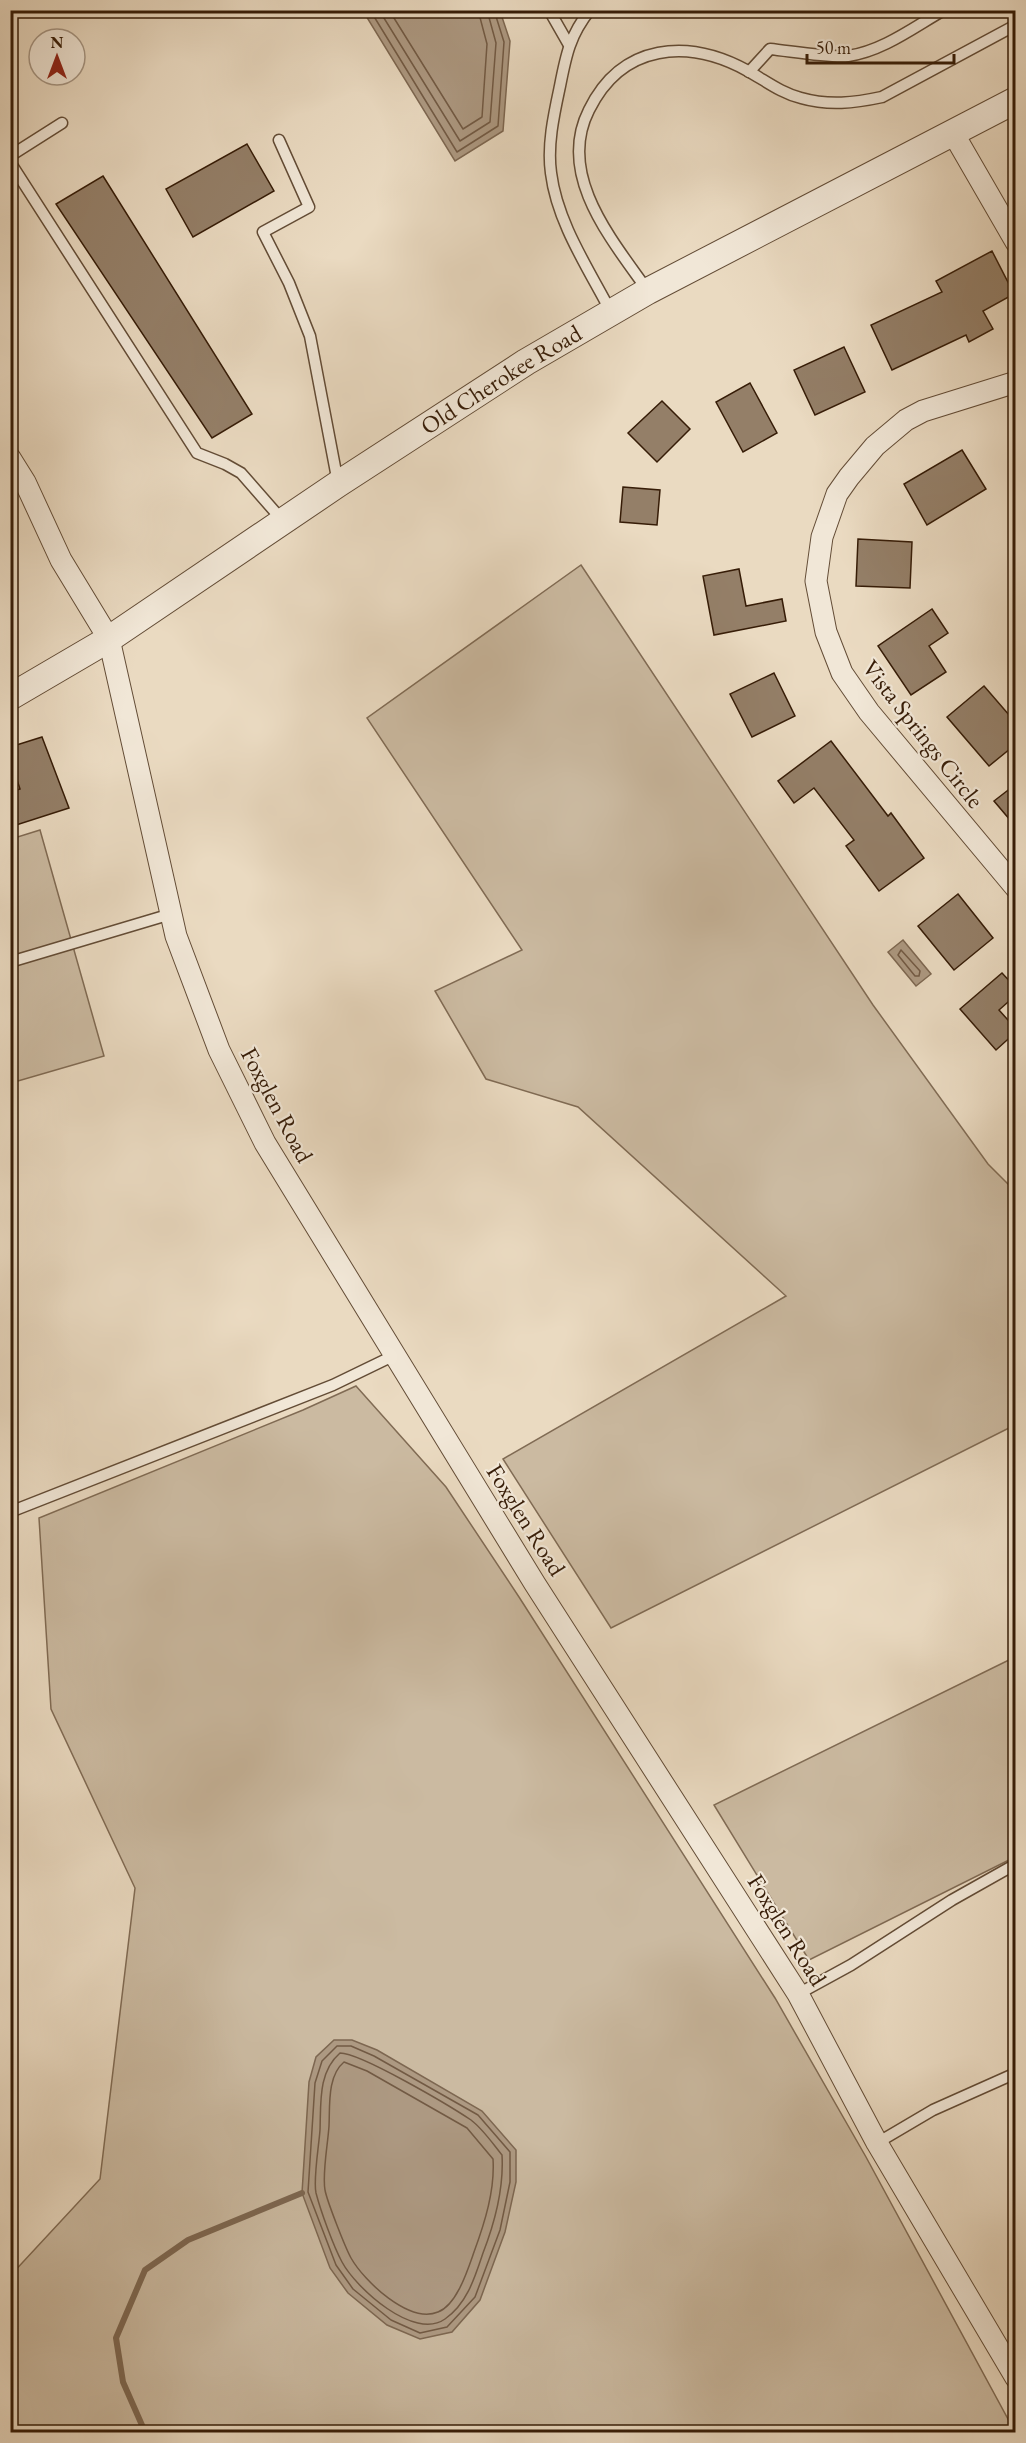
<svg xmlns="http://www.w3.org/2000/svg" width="1026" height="2443" viewBox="0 0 1026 2443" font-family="'EB Garamond',serif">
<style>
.green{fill:#cbbaa1;stroke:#806b54;stroke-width:1.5}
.water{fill:#ad9982;stroke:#7d6751;stroke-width:1.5}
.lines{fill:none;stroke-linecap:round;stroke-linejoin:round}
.shore{stroke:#725a44;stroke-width:1.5}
.stream{stroke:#7d6751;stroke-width:6}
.building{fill:#947f68;stroke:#361c07;stroke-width:1.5}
.service-casing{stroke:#634c36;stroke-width:13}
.minor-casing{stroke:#634c36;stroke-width:23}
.tertiary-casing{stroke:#634c36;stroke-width:28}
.service{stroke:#f1e7d7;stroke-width:10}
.minor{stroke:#f1e7d7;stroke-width:21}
.tertiary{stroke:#f1e7d7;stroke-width:26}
.labels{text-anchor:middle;stroke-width:4.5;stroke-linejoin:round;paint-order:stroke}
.street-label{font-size:24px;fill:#361c07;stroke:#f1e7d7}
</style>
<rect width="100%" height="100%" fill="#eadac1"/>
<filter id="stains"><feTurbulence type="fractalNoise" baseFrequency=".00333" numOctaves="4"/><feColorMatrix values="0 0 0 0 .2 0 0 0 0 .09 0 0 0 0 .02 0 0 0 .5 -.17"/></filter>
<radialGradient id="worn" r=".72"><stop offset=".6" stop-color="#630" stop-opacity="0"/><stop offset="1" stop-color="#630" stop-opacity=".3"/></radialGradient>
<g class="green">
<path d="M581 565 873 1005 988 1164 1016 1192 1015 1425 611 1628 503 1459 786 1296 578 1107 486 1079 435 991 522 950 367 718Z"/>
<path d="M40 830 104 1056 11 1083V839Z"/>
<path d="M356 1386 446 1487 519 1597 775 1998 866 2157 1015 2432H11L10 2276 100 2179 135 1888 51 1709 39 1518 303 1410Z"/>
<path d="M1015 1657V1857L809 1960 714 1805Z"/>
</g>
<g class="water">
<path d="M363 11H500L510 41 503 131 455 161Z"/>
<path d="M903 940 931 974 916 986 888 952Z"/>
<path d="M334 2040H352L377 2050 482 2111 516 2150V2182L505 2232 480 2300 452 2332 420 2339 387 2325 348 2293 330 2268 302 2193 309 2082 316 2057Z"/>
</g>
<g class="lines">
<g class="shore">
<path d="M370 10 457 152 498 126 504 42 494 10"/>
<path d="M379 10 460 141 490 122 496 43 487 10"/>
<path d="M389 10 463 129 482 117 487 44 478 10"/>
<path d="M901 950 920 971 919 976H915L898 955Z"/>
<path d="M337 2046H351L374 2056 478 2115 510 2152V2182L500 2230 475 2297 447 2327 420 2333 391 2320 353 2289 336 2265 308 2192 315 2083 322 2061Z"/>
<path d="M340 2053C361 2053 450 2106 471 2120 483 2129 493 2144 502 2155 504 2189 495 2222 483 2253 475 2277 467 2304 445 2319 414 2341 356 2288 342 2262 333 2245 321 2212 316 2193 313 2180 319 2145 320 2130 321 2103 318 2072 340 2053Z"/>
<path d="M344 2062 367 2071 467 2128 493 2159C495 2190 485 2222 474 2252 468 2269 457 2305 438 2312 409 2324 364 2281 351 2258 345 2247 327 2201 325 2190 322 2174 328 2143 329 2126 330 2106 327 2076 344 2062Z"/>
</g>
<path class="stream" d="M145 2432 123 2382 116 2338 145 2270 188 2240 302 2193"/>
</g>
<g class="building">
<path d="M247 144 274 191 193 237 166 189Z"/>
<path d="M103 176 252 414 212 438 56 204Z"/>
<path d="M992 251 1014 294 983 311 993 329 969 342 966 335 892 370 871 325 942 292 936 281Z"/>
<path d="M844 347 865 392 815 415 794 370Z"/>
<path d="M750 383 777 433 743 452 716 402Z"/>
<path d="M662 401 690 429 657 462 628 433Z"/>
<path d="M962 450 986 489 927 525 904 484Z"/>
<path d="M623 487 660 490 657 525 620 522Z"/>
<path d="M858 539 912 542 910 588 856 586Z"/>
<path d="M739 569 746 606 782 599 786 621 714 635 703 576Z"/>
<path d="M932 609 948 633 929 646 946 672 911 695 878 646Z"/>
<path d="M774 673 795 716 752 737 730 694Z"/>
<path d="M984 686 1016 723V744L989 766 947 717Z"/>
<path d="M42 737 69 808 10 827V792L20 789 10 759V747Z"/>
<path d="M831 741 888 816 891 813 924 858 879 891 846 846 854 840 814 788 794 803 778 781Z"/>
<path d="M1016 784V827L994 801Z"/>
<path d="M958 894 993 938 954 970 918 926Z"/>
<path d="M1002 973 1016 988V995L999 1010 1016 1029V1032L996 1050 960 1009Z"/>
</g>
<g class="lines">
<g class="service-casing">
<g id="service">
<path d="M549 10 569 45"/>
<path d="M590 10C570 35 566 55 560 86 554 114 547 145 551 173 557 222 588 268 611 312"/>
<path d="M749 72 770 49C790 51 829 58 848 56 883 51 914 27 944 10"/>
<path d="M279 140 309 207 263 232 289 283 310 336 338 483"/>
<path d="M10 156 62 123"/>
<path d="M10 162 197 453 225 464 241 473 283 521"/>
<path d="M648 291C612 240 556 175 589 110 622 43 688 38 748 71 766 81 781 93 801 98 829 106 854 103 882 97L1016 25"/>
<path d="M10 962 171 914"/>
<path d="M10 1512 333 1385 395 1355"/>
<path d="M798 1994 851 1965 952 1900 1016 1864"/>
<path d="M877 2143 933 2110 1016 2073"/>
</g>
</g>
<g class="minor-casing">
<g id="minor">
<path d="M953 133 1016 242"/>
<path d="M1016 382 923 411 906 420 875 446 849 477 837 494 822 537 816 581 826 632 842 673 869 712 1016 888"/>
<path d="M10 458 25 482 61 560 109 639 176 936 219 1050 265 1143 535 1584 798 1994 877 2143 1016 2378"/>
</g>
</g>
<g class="tertiary-casing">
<g id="tertiary">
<path id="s1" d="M10 697 109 639 338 484 526 362 648 291 1016 100"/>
</g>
</g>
<use href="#service" class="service"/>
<use href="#minor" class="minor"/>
<use href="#tertiary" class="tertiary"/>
</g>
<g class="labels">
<g class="street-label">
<text dy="8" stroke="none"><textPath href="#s1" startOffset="585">Old Cherokee Road</textPath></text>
<text transform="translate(923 734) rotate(52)" y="8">Vista Springs Circle</text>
<text transform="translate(277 1105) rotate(62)" y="8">Foxglen Road</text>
<text transform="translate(526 1520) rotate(58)" y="8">Foxglen Road</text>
<text transform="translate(787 1930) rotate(58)" y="8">Foxglen Road</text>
</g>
</g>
<rect width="1026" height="2443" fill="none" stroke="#eadac1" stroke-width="36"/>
<rect x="12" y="12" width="1002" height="2419" fill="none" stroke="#361c07" stroke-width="3"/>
<rect x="18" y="18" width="990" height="2407" fill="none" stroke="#361c07" stroke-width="1.5"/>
<g transform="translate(57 57)"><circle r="28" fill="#f1e7d7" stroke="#a69684" stroke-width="1.5"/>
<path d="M0-4.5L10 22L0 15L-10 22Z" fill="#8f2418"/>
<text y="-9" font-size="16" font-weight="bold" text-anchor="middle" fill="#361c07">N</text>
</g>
<path d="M807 54v9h147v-9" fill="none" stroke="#361c07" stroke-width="3"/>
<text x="816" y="54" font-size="18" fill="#361c07" stroke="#f1e7d7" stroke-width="4.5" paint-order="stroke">50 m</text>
<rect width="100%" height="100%" filter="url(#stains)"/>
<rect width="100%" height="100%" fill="url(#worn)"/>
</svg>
